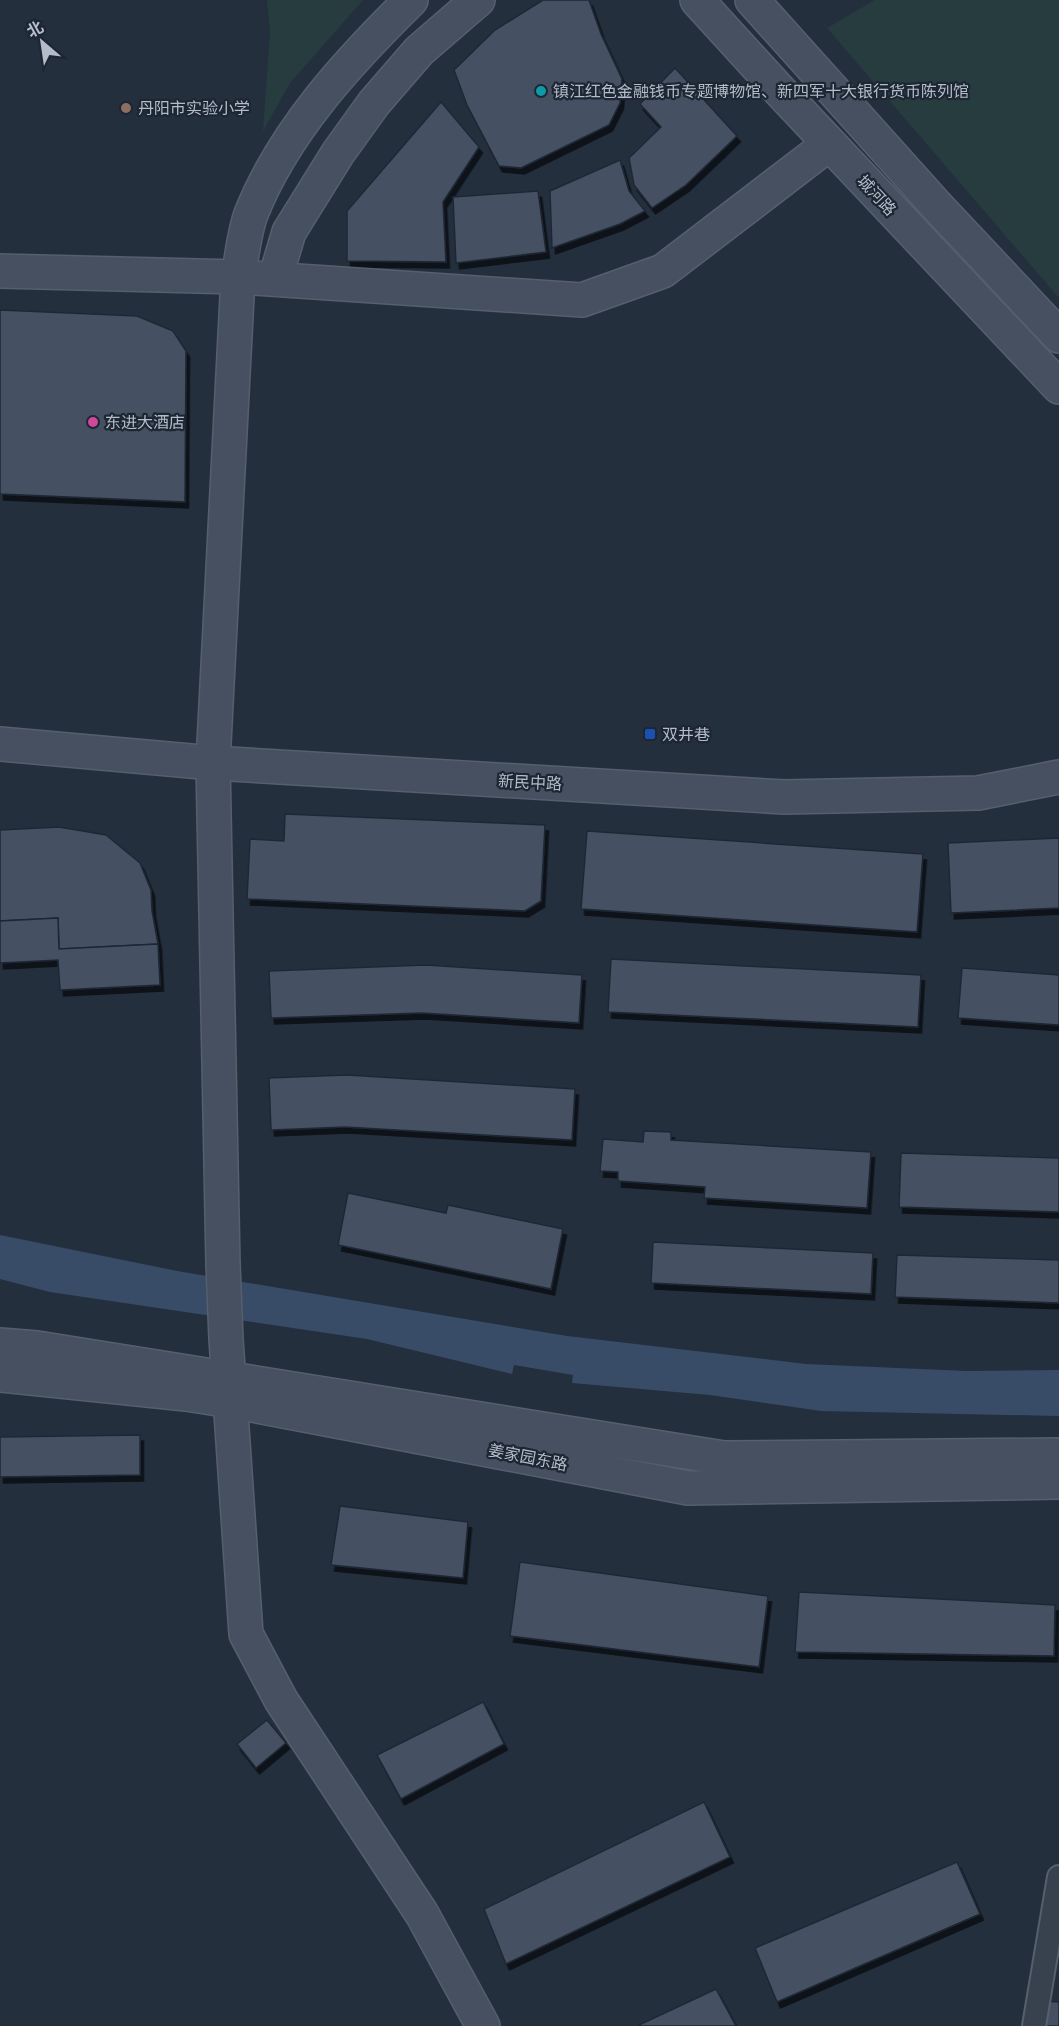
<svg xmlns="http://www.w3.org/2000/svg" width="1059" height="2026" viewBox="0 0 1059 2026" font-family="'Source Sans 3','Noto Sans SC',sans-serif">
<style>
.green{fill:#263c3f}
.water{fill:#394c67}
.building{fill:#455162;stroke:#1f2835;stroke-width:1.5;filter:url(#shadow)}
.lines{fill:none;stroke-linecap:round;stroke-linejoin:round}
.street-casing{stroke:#565f6c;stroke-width:26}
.secondary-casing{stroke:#565f6c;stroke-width:36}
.street{stroke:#38414e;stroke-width:22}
.secondary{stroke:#465061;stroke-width:33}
.culture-dot{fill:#0f9aa8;stroke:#1d2633;stroke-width:2}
.education-dot{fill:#8d6e63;stroke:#1d2633;stroke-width:2}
.hotel-dot{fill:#d1479c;stroke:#1d2633;stroke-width:2}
.transit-dot{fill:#1a4fb4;stroke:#1d2633;stroke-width:2}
.labels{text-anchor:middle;stroke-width:4.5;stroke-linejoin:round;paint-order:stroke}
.poi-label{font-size:16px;fill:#b4bcc9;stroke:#1d2633;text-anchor:start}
.street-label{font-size:16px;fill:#b4bcc9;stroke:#1d2633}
</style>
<defs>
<filter id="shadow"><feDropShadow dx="3.5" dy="6" stdDeviation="0" flood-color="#0009"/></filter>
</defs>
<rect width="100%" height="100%" fill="#242f3e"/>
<g class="green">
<path d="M267 0H363L290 83 263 131 270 33Z"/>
<path d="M875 0H1059V298L827 28Z"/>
</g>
<path class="water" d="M0 1235 177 1271 567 1336 806 1364 966 1371 1059 1370V1416L821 1411 710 1395 572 1383 573 1375 514 1365 512 1374 367 1339 50 1292 0 1279Z"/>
<g class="building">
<path d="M543 0H589L601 34 622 79 620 103 609 125 521 168 499 166 467 105 454 70 495 30Z"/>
<path d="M675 68 737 136 686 185 652 208 634 185 629 158 661 127 640 104Z"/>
<path d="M441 102 479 147 443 202 446 262 347 261V211Z"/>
<path d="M620 160 629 191 645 211 620 224 552 248 550 191Z"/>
<path d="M538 191 546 252 456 263 453 197Z"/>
<path d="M0 310 137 316 173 331 186 351 185 502 0 494Z"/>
<path d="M285 814 545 825 541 901 525 911 247 899 250 839 284 841Z"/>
<path d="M59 827 106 835 140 863 151 890 152 911 158 944 59 949 58 918 0 921V830Z"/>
<path d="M587 831 923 854 917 932 581 909Z"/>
<path d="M1059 838V908L951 913 948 843Z"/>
<path d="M58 918 59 949 158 944 160 985 60 990 58 960 0 963V921Z"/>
<path d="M611 959 921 975 918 1027 608 1012Z"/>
<path d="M426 965 582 975 579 1023 422 1013 271 1018 269 971Z"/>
<path d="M962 968 1059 975V1025L958 1018Z"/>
<path d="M347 1075 575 1089 572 1140 345 1127 271 1130 269 1078Z"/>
<path d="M644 1131 671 1132V1140L871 1152 867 1208 704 1198 705 1187 618 1181V1172L600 1171 603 1139 643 1142Z"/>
<path d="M901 1153 1059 1158V1212L899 1207Z"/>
<path d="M348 1193 446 1213 448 1205 563 1229 551 1289 338 1245Z"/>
<path d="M653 1242 873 1253 871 1294 651 1283Z"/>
<path d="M897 1255 1059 1260V1303L895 1297Z"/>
<path d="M140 1435V1475L0 1477V1437Z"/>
<path d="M340 1506 468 1522 463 1578 331 1565Z"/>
<path d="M520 1562 768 1596 759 1667 510 1636Z"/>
<path d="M799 1592 1055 1605 1054 1656 795 1652Z"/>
<path d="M483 1702 504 1744 401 1799 377 1755Z"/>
<path d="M267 1720 286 1743 256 1768 237 1744Z"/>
<path d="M704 1802 730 1857 506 1964 484 1909Z"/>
<path d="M957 1862 980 1914 777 2002 755 1948Z"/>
<path d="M716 1989 736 2026H637Z"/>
<path d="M1041 2001 1059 2002V2026H1041Z"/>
</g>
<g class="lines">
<g class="street-casing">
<path id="street" d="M1034 2026 1059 1877"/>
</g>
<g class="secondary-casing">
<g id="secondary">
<path d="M411 0C348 62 284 131 251 214 244 233 242 257 238 277L213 763 223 1264 226 1339 246 1634 281 1700 422 1914 483 2026"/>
<path d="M697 0 780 91 1059 387"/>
<path d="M752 0 936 205 1059 336"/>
<path d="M0 271 238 277 582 300 663 271 829 144"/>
<path d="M275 279 289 232 338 153 374 103 419 51 478 0"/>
<path d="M0 744 213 763 784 797 978 793 1059 777"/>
<path d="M0 1345 37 1348 724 1458 1059 1455"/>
<path d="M0 1375 186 1394 231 1401 688 1488 1059 1482"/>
</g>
</g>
<use href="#street" class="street"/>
<use href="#secondary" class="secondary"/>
</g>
<circle class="culture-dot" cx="541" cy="91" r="6"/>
<circle class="education-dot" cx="126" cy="108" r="6"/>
<circle class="hotel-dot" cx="93" cy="422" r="6"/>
<rect class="transit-dot" x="644" y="728" width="12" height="12" rx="3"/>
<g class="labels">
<g class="poi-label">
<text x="553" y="97">镇江红色金融钱币专题博物馆、新四军十大银行货币陈列馆</text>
<text x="138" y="114">丹阳市实验小学</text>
<text x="105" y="428">东进大酒店</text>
<text x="662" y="740">双井巷</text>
</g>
<g class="street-label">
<text transform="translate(877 195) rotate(47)" y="6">城河路</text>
<text transform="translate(530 782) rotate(3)" y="6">新民中路</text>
<text transform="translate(528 1457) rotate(11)" y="6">姜家园东路</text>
</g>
</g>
<g transform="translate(42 42) rotate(331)" stroke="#1d2633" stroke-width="4.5" paint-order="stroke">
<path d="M0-4.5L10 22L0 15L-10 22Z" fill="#b4bcc9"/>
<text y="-9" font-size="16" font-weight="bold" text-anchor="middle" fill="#b4bcc9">北</text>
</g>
</svg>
